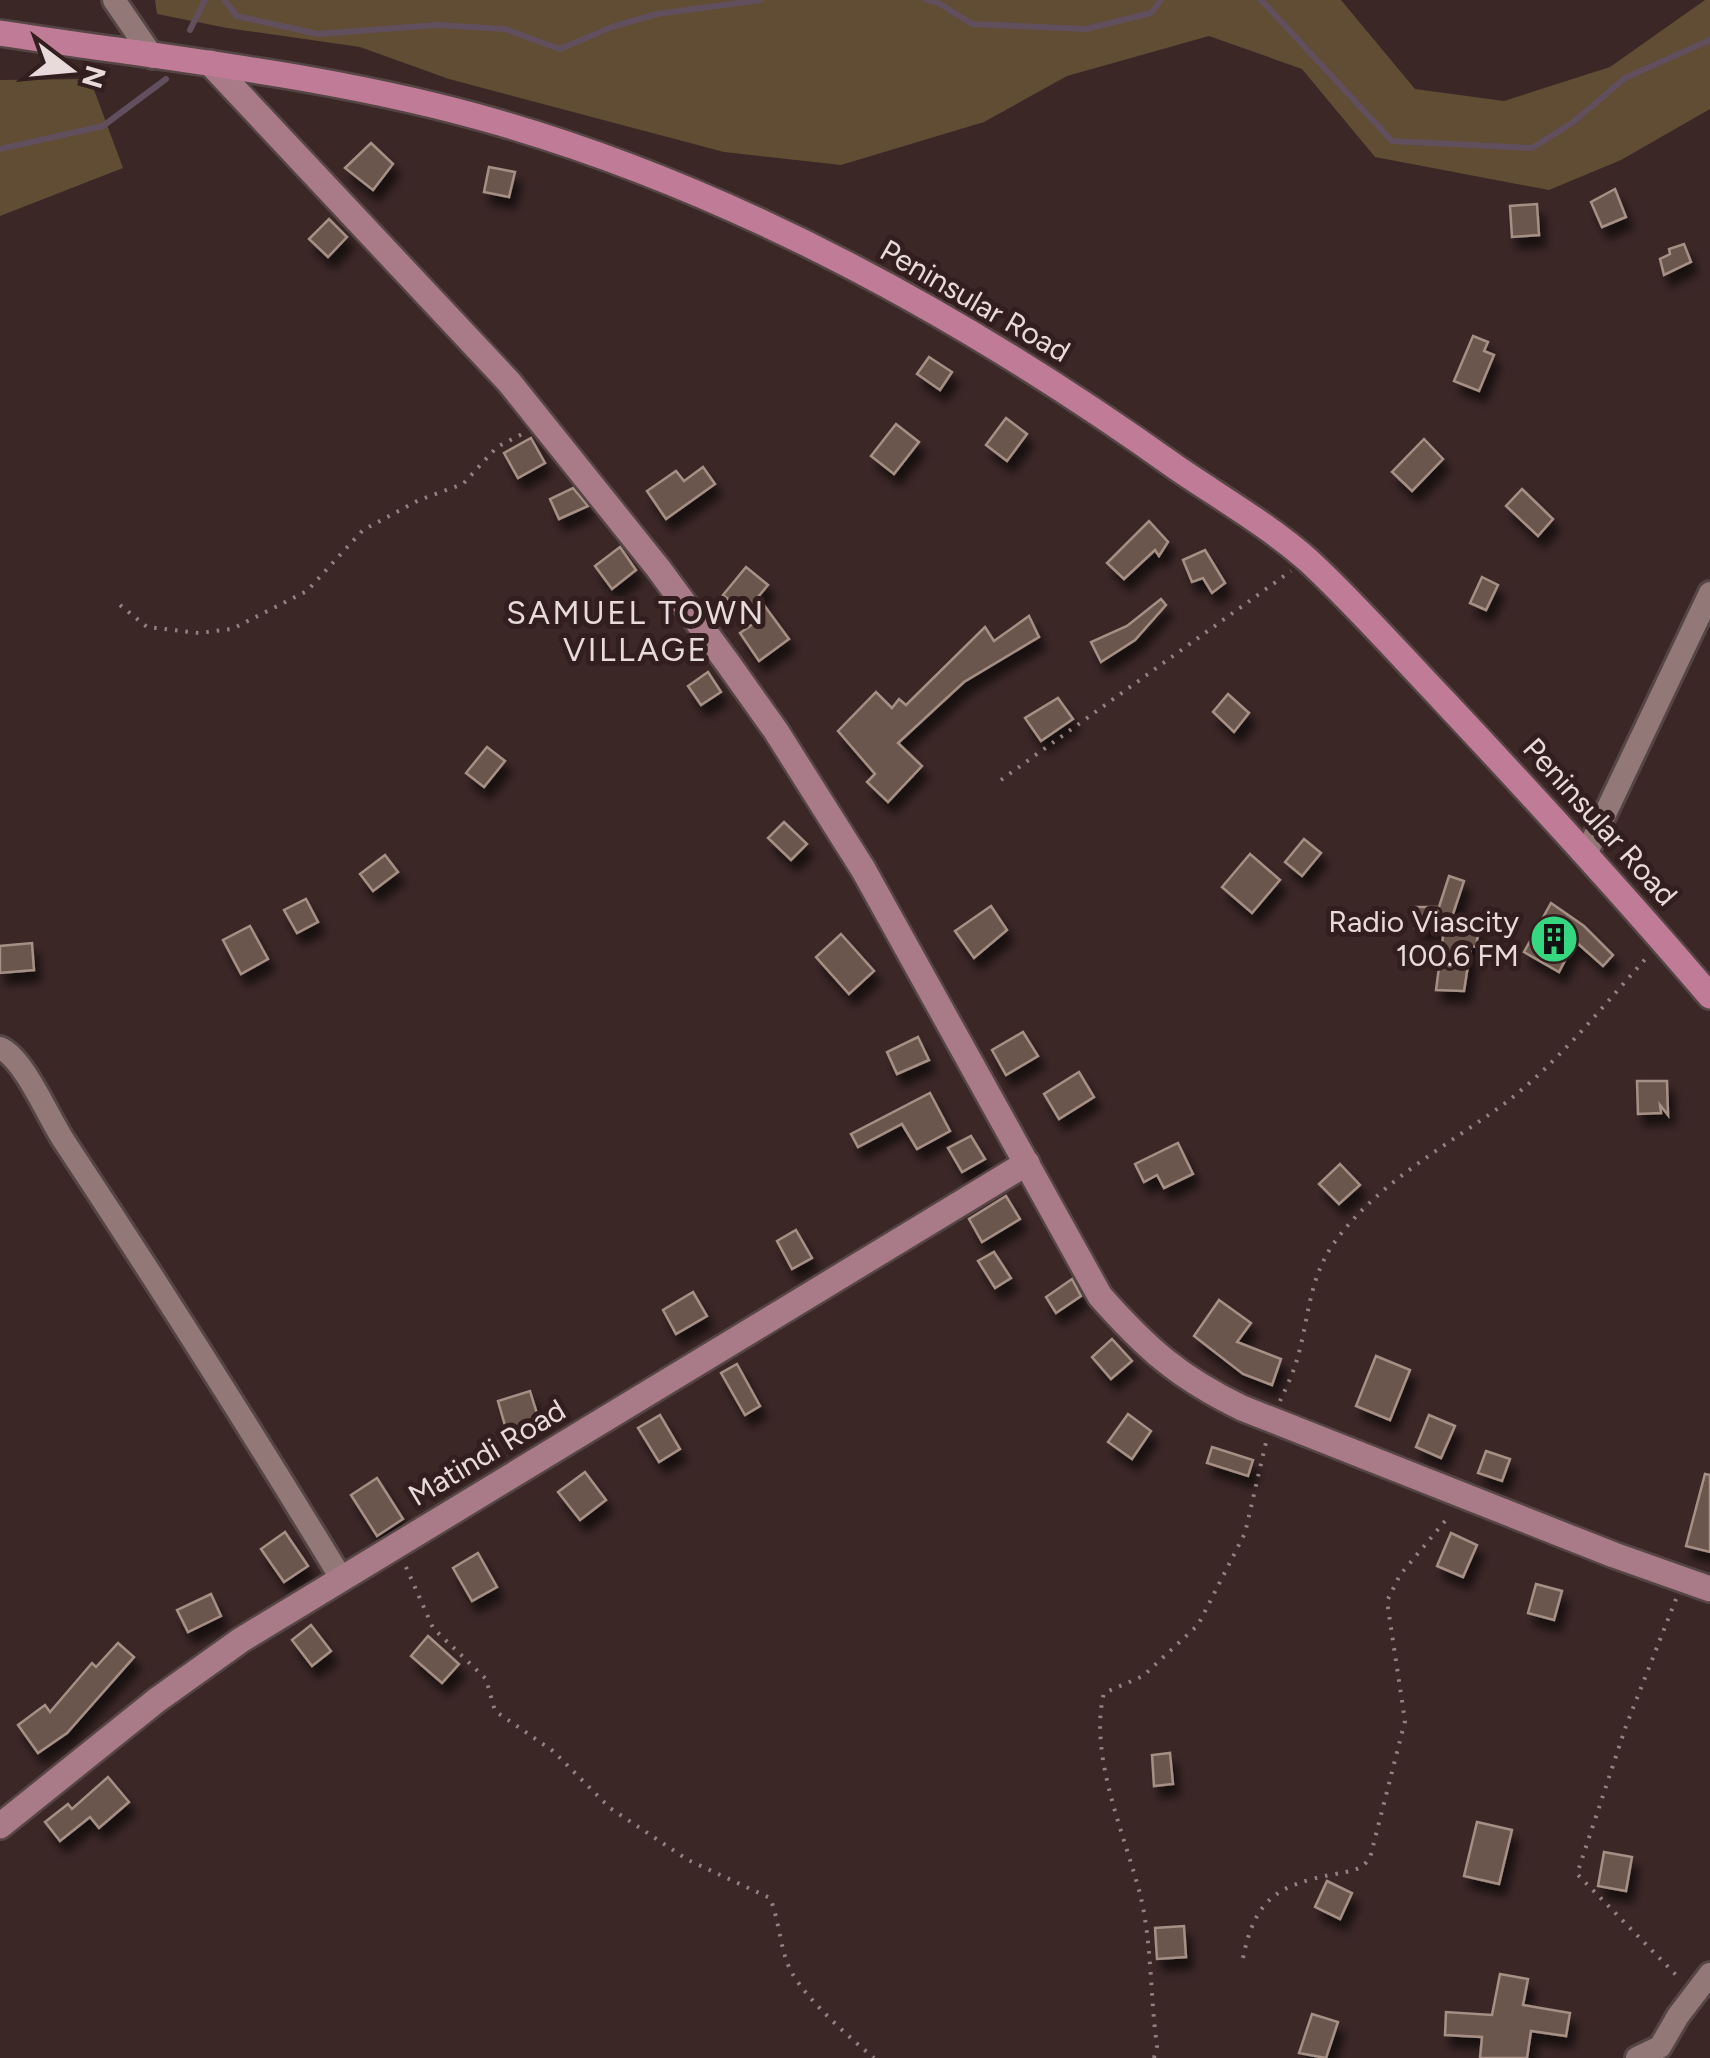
<svg xmlns="http://www.w3.org/2000/svg" width="1710" height="2058" viewBox="0 0 1710 2058" font-family="Figtree,sans-serif">
<style>
.green{fill:#604d34}
.lines{fill:none;stroke-linecap:round;stroke-linejoin:round}
.stream{stroke:#624f5e;stroke-width:6}
.building{fill:#6b564d;stroke:#a69085;stroke-width:2.5;filter:url(#shadow)}
.street-casing{stroke:#554545;stroke-width:28}
.secondary-casing{stroke:#554545;stroke-width:30}
.primary-casing{stroke:#554545;stroke-width:30}
.path{stroke:#938181;stroke-width:4;stroke-dasharray:2.5 8;stroke-linecap:butt}
.street{stroke:#927978;stroke-width:22}
.secondary{stroke:#a97a87;stroke-width:25}
.primary{stroke:#c07c96;stroke-width:25}
.labels{text-anchor:middle;stroke-width:10;stroke-linejoin:round;paint-order:stroke}
.street-label{font-size:30px;fill:#e8dada;stroke:#321e1e}
.poi-label{font-size:30px;fill:#e8dada;stroke:#321e1e;text-anchor:end}
.neighbourhood-label{font-size:32px;letter-spacing:2.5px;fill:#e8dada;stroke:#321e1e}
</style>
<defs>
<filter id="shadow"><feDropShadow dx="6" dy="11" stdDeviation="5" flood-color="#0009"/></filter>
</defs>
<rect width="100%" height="100%" fill="#3c2727"/>
<g class="green">
<path d="M155 0H1341L1415 89 1504 101 1610 67 1705 0H1710V109L1621 160 1549 190 1375 157 1302 69 1209 36 1067 76 984 122 841 165 724 152 449 79 360 47 227 28 157 14Z"/>
<path d="M90 79 123 168 0 216V80Z"/>
</g>
<g class="lines">
<g class="stream">
<path d="M224 0 237 16 318 34 437 25 505 29 560 49 612 27 657 14 761 0"/>
<path d="M927 0 937 2 972 24 1086 29 1151 13 1161 0"/>
<path d="M1261 0 1392 141 1532 148 1572 123 1625 78 1710 40"/>
<path d="M190 30 205 0"/>
<path d="M0 149 103 126 166 79"/>
</g>
</g>
<g class="building">
<path d="M371 143 393 164 373 190 345 168Z"/>
<path d="M489 167 515 172 509 197 484 192Z"/>
<path d="M1615 189 1626 217 1602 227 1591 202Z"/>
<path d="M1537 204 1539 235 1512 237 1510 206Z"/>
<path d="M329 219 347 237 328 257 309 239Z"/>
<path d="M1684 244 1691 262 1664 275 1660 259 1670 254 1669 249Z"/>
<path d="M1473 336 1488 342 1484 351 1494 355 1479 391 1454 381Z"/>
<path d="M929 357 952 372 940 390 917 374Z"/>
<path d="M1006 418 1027 434 1007 461 986 445Z"/>
<path d="M896 424 919 442 894 474 871 456Z"/>
<path d="M531 438 545 463 518 478 504 453Z"/>
<path d="M1424 439 1443 459 1412 491 1392 472Z"/>
<path d="M703 467 715 484 666 519 647 491 676 471 684 481Z"/>
<path d="M573 488 588 506 559 519 550 499Z"/>
<path d="M1522 489 1553 519 1538 536 1506 506Z"/>
<path d="M1149 521 1168 542 1159 556 1155 550 1124 579 1107 563Z"/>
<path d="M620 547 636 570 612 589 595 566Z"/>
<path d="M1205 550 1225 583 1212 593 1203 578 1192 582 1183 560Z"/>
<path d="M746 567 768 585 758 597 789 639 759 661 740 633 756 622 723 595Z"/>
<path d="M1482 577 1498 585 1486 610 1470 603Z"/>
<path d="M1161 599 1166 605 1135 640 1101 662 1091 642 1127 626Z"/>
<path d="M1029 616 1039 637 964 682 898 743 922 766 888 802 867 782 875 774 838 731 876 692 892 708 899 699 906 705 985 627 994 641Z"/>
<path d="M708 672 721 692 701 705 688 686Z"/>
<path d="M1228 694 1249 713 1234 732 1213 712Z"/>
<path d="M1058 698 1073 719 1041 741 1025 718Z"/>
<path d="M487 747 505 761 484 787 466 773Z"/>
<path d="M784 822 807 844 791 860 768 838Z"/>
<path d="M1304 839 1321 853 1302 876 1285 862Z"/>
<path d="M1250 854 1280 880 1252 913 1222 887Z"/>
<path d="M385 855 398 872 373 891 360 874Z"/>
<path d="M1449 876 1464 881 1450 923 1479 928 1476 947 1471 946 1464 991 1436 990 1444 929 1415 928 1416 907H1439Z"/>
<path d="M306 899 318 922 297 933 284 910Z"/>
<path d="M1551 903 1584 926 1613 955 1603 966 1575 941 1559 972 1524 952Z"/>
<path d="M991 906 1007 930 974 958 955 931Z"/>
<path d="M250 926 268 959 241 974 223 940Z"/>
<path d="M841 934 874 971 849 994 816 957Z"/>
<path d="M32 943 34 970 0 973V946Z"/>
<path d="M1023 1032 1038 1056 1006 1075 992 1050Z"/>
<path d="M918 1037 929 1060 897 1074 887 1052Z"/>
<path d="M1079 1072 1094 1097 1059 1119 1044 1094Z"/>
<path d="M1637 1081H1667L1668 1115 1660 1105 1661 1113 1638 1114Z"/>
<path d="M930 1093 950 1131 917 1149 902 1124 858 1147 851 1134Z"/>
<path d="M971 1136 985 1159 962 1172 948 1148Z"/>
<path d="M1178 1143 1193 1174 1164 1188 1157 1175 1144 1182 1135 1164Z"/>
<path d="M1340 1164 1360 1185 1339 1204 1319 1184Z"/>
<path d="M1006 1196 1020 1219 982 1242 969 1219Z"/>
<path d="M796 1230 812 1258 792 1269 777 1241Z"/>
<path d="M994 1252 1011 1278 995 1288 978 1261Z"/>
<path d="M1072 1279 1081 1296 1056 1313 1046 1297Z"/>
<path d="M693 1292 707 1316 676 1334 663 1310Z"/>
<path d="M1219 1300 1251 1323 1237 1342 1281 1359 1272 1385 1243 1374 1194 1336Z"/>
<path d="M1112 1339 1132 1361 1111 1379 1092 1357Z"/>
<path d="M1376 1356 1410 1370 1390 1420 1356 1406Z"/>
<path d="M737 1364 760 1406 745 1415 721 1373Z"/>
<path d="M530 1391 539 1420 506 1429 498 1401Z"/>
<path d="M1128 1414 1151 1431 1132 1459 1108 1442Z"/>
<path d="M660 1415 680 1449 659 1462 638 1428Z"/>
<path d="M1429 1415 1455 1426 1441 1458 1416 1447Z"/>
<path d="M1212 1447 1253 1460 1248 1476 1207 1463Z"/>
<path d="M1486 1451 1510 1459 1502 1481 1478 1473Z"/>
<path d="M585 1472 606 1500 580 1520 558 1492Z"/>
<path d="M1705 1474 1710 1475V1552L1686 1546Z"/>
<path d="M377 1478 403 1519 377 1536 351 1495Z"/>
<path d="M285 1532 308 1566 284 1582 261 1549Z"/>
<path d="M1451 1533 1477 1545 1463 1577 1437 1566Z"/>
<path d="M478 1553 497 1587 472 1601 453 1568Z"/>
<path d="M1536 1584 1562 1591 1554 1620 1528 1613Z"/>
<path d="M211 1594 221 1616 188 1632 177 1610Z"/>
<path d="M311 1625 331 1651 312 1666 292 1640Z"/>
<path d="M428 1636 459 1664 442 1683 411 1656Z"/>
<path d="M118 1643 134 1657 67 1733 38 1753 18 1725 45 1705 50 1712 92 1663 96 1667Z"/>
<path d="M1170 1753 1173 1784 1154 1786 1152 1755Z"/>
<path d="M108 1777 129 1802 99 1828 90 1817 60 1841 45 1822 68 1804 72 1809Z"/>
<path d="M1477 1822 1512 1830 1499 1884 1464 1876Z"/>
<path d="M1604 1852 1632 1857 1626 1891 1598 1886Z"/>
<path d="M1327 1881 1352 1893 1340 1919 1315 1907Z"/>
<path d="M1184 1926 1186 1957 1157 1959 1155 1928Z"/>
<path d="M1500 1974 1528 1979 1523 2005 1570 2013 1566 2036 1531 2031 1527 2058H1480L1482 2037 1445 2035 1446 2012 1492 2015Z"/>
<path d="M1312 2014 1338 2022 1326 2058 1299 2053Z"/>
</g>
<g class="lines">
<g class="street-casing">
<g id="street">
<path d="M114 0 153 57"/>
<path d="M1587 852 1710 593"/>
<path d="M0 1048C24 1058 48 1117 64 1141 160 1286 251 1430 341 1578"/>
<path d="M1637 2058 1660 2047 1678 2016 1710 1974"/>
</g>
</g>
<g class="secondary-casing">
<g id="secondary">
<path d="M210 63 509 382 658 568 727 662 776 731 863 869 1100 1296C1146 1348 1178 1377 1242 1408L1614 1555 1710 1589"/>
<path d="M0 1826 157 1700 241 1640 1027 1163"/>
</g>
</g>
<g class="primary-casing">
<path id="primary" d="M0 33C168 59 336 75 500 123 744 194 971 321 1177 468 1221 498 1271 527 1310 562 1357 606 1400 655 1444 701 1535 798 1624 895 1710 996"/>
</g>
<g class="path">
<path d="M120 605 147 627 199 633 232 629 307 591 363 530 419 500 463 484 497 447 524 433"/>
<path d="M1001 780 1291 571"/>
<path d="M1280 1401C1285 1390 1291 1378 1295 1366 1309 1324 1307 1281 1334 1243 1377 1183 1445 1147 1504 1104 1558 1063 1603 1006 1648 956"/>
<path d="M406 1567 433 1628 486 1679 495 1711 553 1751 610 1808 688 1860 770 1898C780 1922 780 1952 792 1973 808 2001 849 2037 874 2058"/>
<path d="M1676 1599 1626 1726 1577 1874 1680 1979"/>
<path d="M1243 1958C1255 1898 1278 1885 1335 1874 1350 1871 1361 1871 1370 1858L1405 1721 1387 1601 1400 1575 1450 1515"/>
<path d="M1154 2058 1157 2046C1150 1997 1152 1946 1141 1898 1126 1837 1088 1756 1104 1693L1143 1676 1198 1625 1245 1533 1267 1438"/>
</g>
<use href="#street" class="street"/>
<use href="#secondary" class="secondary"/>
<use href="#primary" class="primary"/>
</g>
<defs>
<g id="building-disc" transform="scale(2.5)"><circle r="9.5" fill="#35d881" stroke="#321e1e"/><path d="M-4-6H4V6H1V3H-1V6H-4ZM-2.5-4.3h1.7v1.8h-1.7ZM.8-4.3h1.7v1.8H.8ZM-2.5-1h1.7V.8h-1.7ZM.8-1h1.7V.8H.8Z" fill="#111"/></g>
</defs>
<g fill-rule="evenodd">
<use href="#building-disc" x="1554" y="939"/>
</g>
<g class="labels">
<g class="street-label">
<text transform="translate(975 301) rotate(30)" y="10">Peninsular Road</text>
<text transform="translate(1600 822) rotate(48)" y="10">Peninsular Road</text>
<text transform="translate(487 1453) rotate(-31)" y="10">Matindi Road</text>
</g>
<g class="poi-label">
<text x="1519" y="932">Radio Viascity<tspan x="1519" dy="34">100.6 FM</tspan></text>
</g>
<g class="neighbourhood-label">
<text x="636" y="624">SAMUEL TOWN<tspan x="636" dy="37">VILLAGE</tspan></text>
</g>
</g>
<g transform="translate(70 70) rotate(106)" stroke="#321e1e" stroke-width="8" paint-order="stroke">
<path d="M0-8L18 38L0 25L-18 38Z" fill="#e8dada"/>
<text y="-15" font-size="28" font-weight="bold" text-anchor="middle" fill="#e8dada">N</text>
</g>
</svg>
